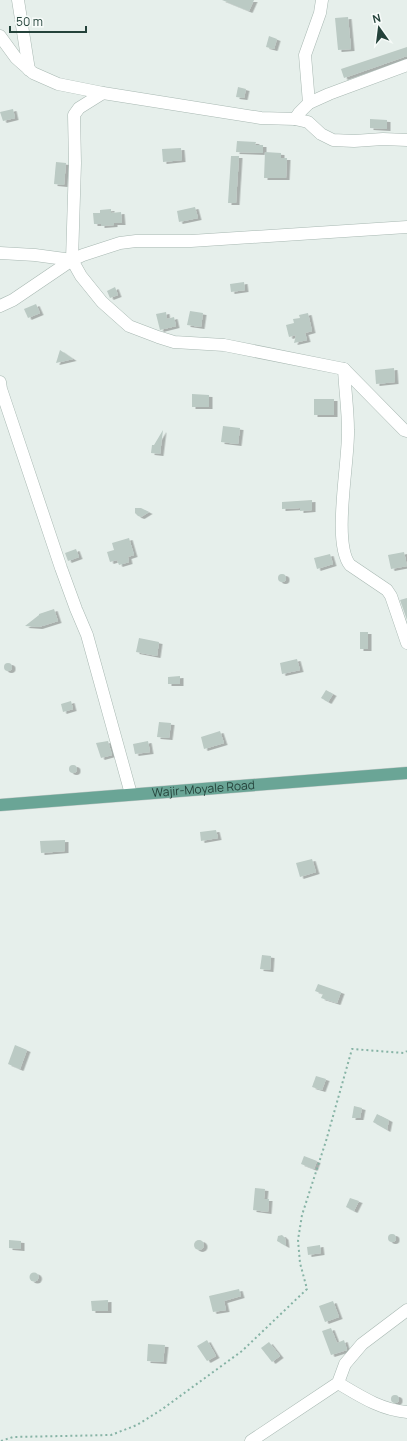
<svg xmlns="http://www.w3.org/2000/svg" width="407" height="1441" viewBox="0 0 407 1441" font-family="Manrope,sans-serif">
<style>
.building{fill:#bbcac4;filter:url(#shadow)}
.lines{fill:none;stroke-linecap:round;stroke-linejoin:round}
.minor-casing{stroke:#a8b8b2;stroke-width:13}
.major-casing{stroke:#c2cac8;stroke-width:13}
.path{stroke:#86b3a5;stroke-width:2;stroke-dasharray:2 3;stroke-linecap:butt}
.minor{stroke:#fff;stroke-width:12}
.major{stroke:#6aa596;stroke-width:12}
.labels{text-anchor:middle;stroke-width:3.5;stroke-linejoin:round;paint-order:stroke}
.street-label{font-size:12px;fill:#24423a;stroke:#f7fbf9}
</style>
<defs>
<filter id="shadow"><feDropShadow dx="3.5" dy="2" stdDeviation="0" flood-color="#0004"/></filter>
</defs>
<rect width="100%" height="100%" fill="#e6efeb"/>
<g class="building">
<path d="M222 0H254L249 11Z"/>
<path d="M348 17 351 49 338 50 335 18Z"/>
<path d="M269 36 277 39 274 49 266 47Z"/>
<path d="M407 47V56L344 78 341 69Z"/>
<path d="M238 87 246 89 244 98 236 97Z"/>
<path d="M13 109 15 118 3 121 0 112Z"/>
<path d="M370 119 387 120V129L370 128Z"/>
<path d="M237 141 256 142 255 145H263V153L236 152Z"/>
<path d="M181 148 182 160 163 162 162 149Z"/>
<path d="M265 152 281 153V158H287L286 178H264Z"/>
<path d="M231 156H239L236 203H228Z"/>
<path d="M56 162 66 163 64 185 54 184Z"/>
<path d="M195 207 198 218 179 222 177 211Z"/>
<path d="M111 209V213L121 212 122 223H114V225L101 226V224H94L93 213H100V210Z"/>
<path d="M244 282 245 290 231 292 230 284Z"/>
<path d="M115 287 118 295 110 298 107 291Z"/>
<path d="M36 304 40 313 28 318 24 309Z"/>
<path d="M190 311 203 313 201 327 187 325Z"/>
<path d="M166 312 167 319 174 317 176 326 160 330 156 314Z"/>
<path d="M308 313 312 331 305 333 307 340 294 343 296 335 289 337 286 325 294 323 293 319 300 318 299 315Z"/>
<path d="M60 350 73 359 56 363Z"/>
<path d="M394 368 395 382 376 384 375 370Z"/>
<path d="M192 394 209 395V407H192Z"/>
<rect x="314" y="399" width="20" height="16"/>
<path d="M223 426 240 428 238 444 221 442Z"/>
<path d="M163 430 160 454 151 453 152 445H154Z"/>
<path d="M312 500V510L300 511V508L282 509V502Z"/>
<path d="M135 508H141L149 512 141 517 138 516 135 513Z"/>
<path d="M129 538 134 555 128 557 129 562 119 565 117 560 110 562 107 552 114 550 112 543Z"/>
<path d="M76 549 79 557 68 561 65 553Z"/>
<path d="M404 552 407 566 391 569 388 555Z"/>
<path d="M330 554 333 564 317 569 314 558Z"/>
<circle cx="282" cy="578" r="4"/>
<path d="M407 598V620L400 600Z"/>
<path d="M54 609 58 621 39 627 25 626 39 615V614Z"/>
<rect x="360" y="632" width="8" height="17"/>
<path d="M139 638 159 642 157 656 136 652Z"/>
<path d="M297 659 300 670 282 674 280 663Z"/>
<circle cx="8" cy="667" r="4"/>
<path d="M180 676V684H168V677Z"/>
<path d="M326 690 333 694 328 702 321 698Z"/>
<path d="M71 701 73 709 63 712 61 704Z"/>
<path d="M159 722 171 723 169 738 157 737Z"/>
<path d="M220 731 224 743 204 749 201 737Z"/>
<path d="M108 741 112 755 101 758 96 743Z"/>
<path d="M148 741 150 752 135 754 133 744Z"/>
<circle cx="73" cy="769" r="4"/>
<path d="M216 830 218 838 201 841 200 832Z"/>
<path d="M65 840V851L41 853 40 841Z"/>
<path d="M312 859 316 872 300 877 296 863Z"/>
<path d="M262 955 271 956 270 970 260 969Z"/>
<path d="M318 984 341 992 337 1003 321 998 323 994 315 991Z"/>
<path d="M15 1045 27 1050 20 1069 8 1064Z"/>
<path d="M316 1076 326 1079 322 1090 312 1087Z"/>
<path d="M354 1106 362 1108 360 1118H352Z"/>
<path d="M377 1114 389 1120 387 1130 373 1122Z"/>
<path d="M304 1156 317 1161 314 1169 301 1164Z"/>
<path d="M255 1188 265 1189 264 1199H269L268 1212 253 1210Z"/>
<path d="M350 1198 359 1201 354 1211 346 1207Z"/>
<circle cx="392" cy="1238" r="4"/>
<path d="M282 1235 285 1238 286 1246 277 1241 278 1236Z"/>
<circle cx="199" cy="1245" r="5"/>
<path d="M9 1240 21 1241V1249L9 1248Z"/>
<path d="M320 1245 321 1253 308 1255 307 1247Z"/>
<circle cx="34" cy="1277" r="4.5"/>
<path d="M239 1289 241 1296 224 1301 226 1310 213 1312 209 1296Z"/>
<path d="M108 1300V1311H92L91 1301Z"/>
<path d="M333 1301 339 1317 325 1322 319 1306Z"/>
<path d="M331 1328 337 1343 344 1340 347 1350 331 1355 322 1331Z"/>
<path d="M207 1340 216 1356 207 1361 197 1346Z"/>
<path d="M269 1342 280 1356 272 1362 261 1348Z"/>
<path d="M148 1344 165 1345 163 1362 147 1361Z"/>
<circle cx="395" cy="1399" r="4"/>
</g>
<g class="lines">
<g class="minor-casing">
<g id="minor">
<path d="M18 0 29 70"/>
<path d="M0 36 16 58 33 73 58 84 103 93 261 118 295 119 299 113 309 103 329 94 407 65"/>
<path d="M103 93 79 108 74 115 75 163 72 260 81 276 102 302 129 326 158 337 174 342 224 345 344 369 404 430 407 431"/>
<path d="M309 103 305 55 320 13 322 0"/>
<path d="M295 119 308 122 321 134 333 140 354 141 383 139 407 140"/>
<path d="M0 253 35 255 72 260"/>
<path d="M0 306 13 300 72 260 83 255 120 243 136 241H191L407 227"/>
<path d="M344 369C345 390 348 410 348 430 349 461 332 543 350 565L387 590 391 596 407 643"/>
<path d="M0 382 1 389 61 568 76 609 87 635 131 794"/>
<path d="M338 1383C360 1396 381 1410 407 1412"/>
<path d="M251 1441 338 1383 345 1364 362 1344 407 1310"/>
</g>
</g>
<g class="major-casing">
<g id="major">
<path id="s1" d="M0 805 407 773"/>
</g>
</g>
<path class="path" d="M1 1441 13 1437 111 1435 137 1425 161 1410 242 1351 307 1289 300 1263 298 1240 302 1215 326 1141 352 1049 404 1053 407 1051"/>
<use href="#minor" class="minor"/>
<use href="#major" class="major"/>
</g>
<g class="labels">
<g class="street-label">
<text dy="4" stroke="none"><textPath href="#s1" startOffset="204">Wajir-Moyale Road</textPath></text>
</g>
</g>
<g transform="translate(379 28) rotate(346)" stroke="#f7fbf9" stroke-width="3" paint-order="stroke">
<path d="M0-3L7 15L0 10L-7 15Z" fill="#24423a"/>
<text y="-6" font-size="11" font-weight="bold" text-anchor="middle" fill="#24423a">N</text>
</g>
<path d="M10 26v6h76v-6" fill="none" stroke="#24423a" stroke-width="2"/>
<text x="16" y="26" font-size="12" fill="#24423a" stroke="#f7fbf9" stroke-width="3" paint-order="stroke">50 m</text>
</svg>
